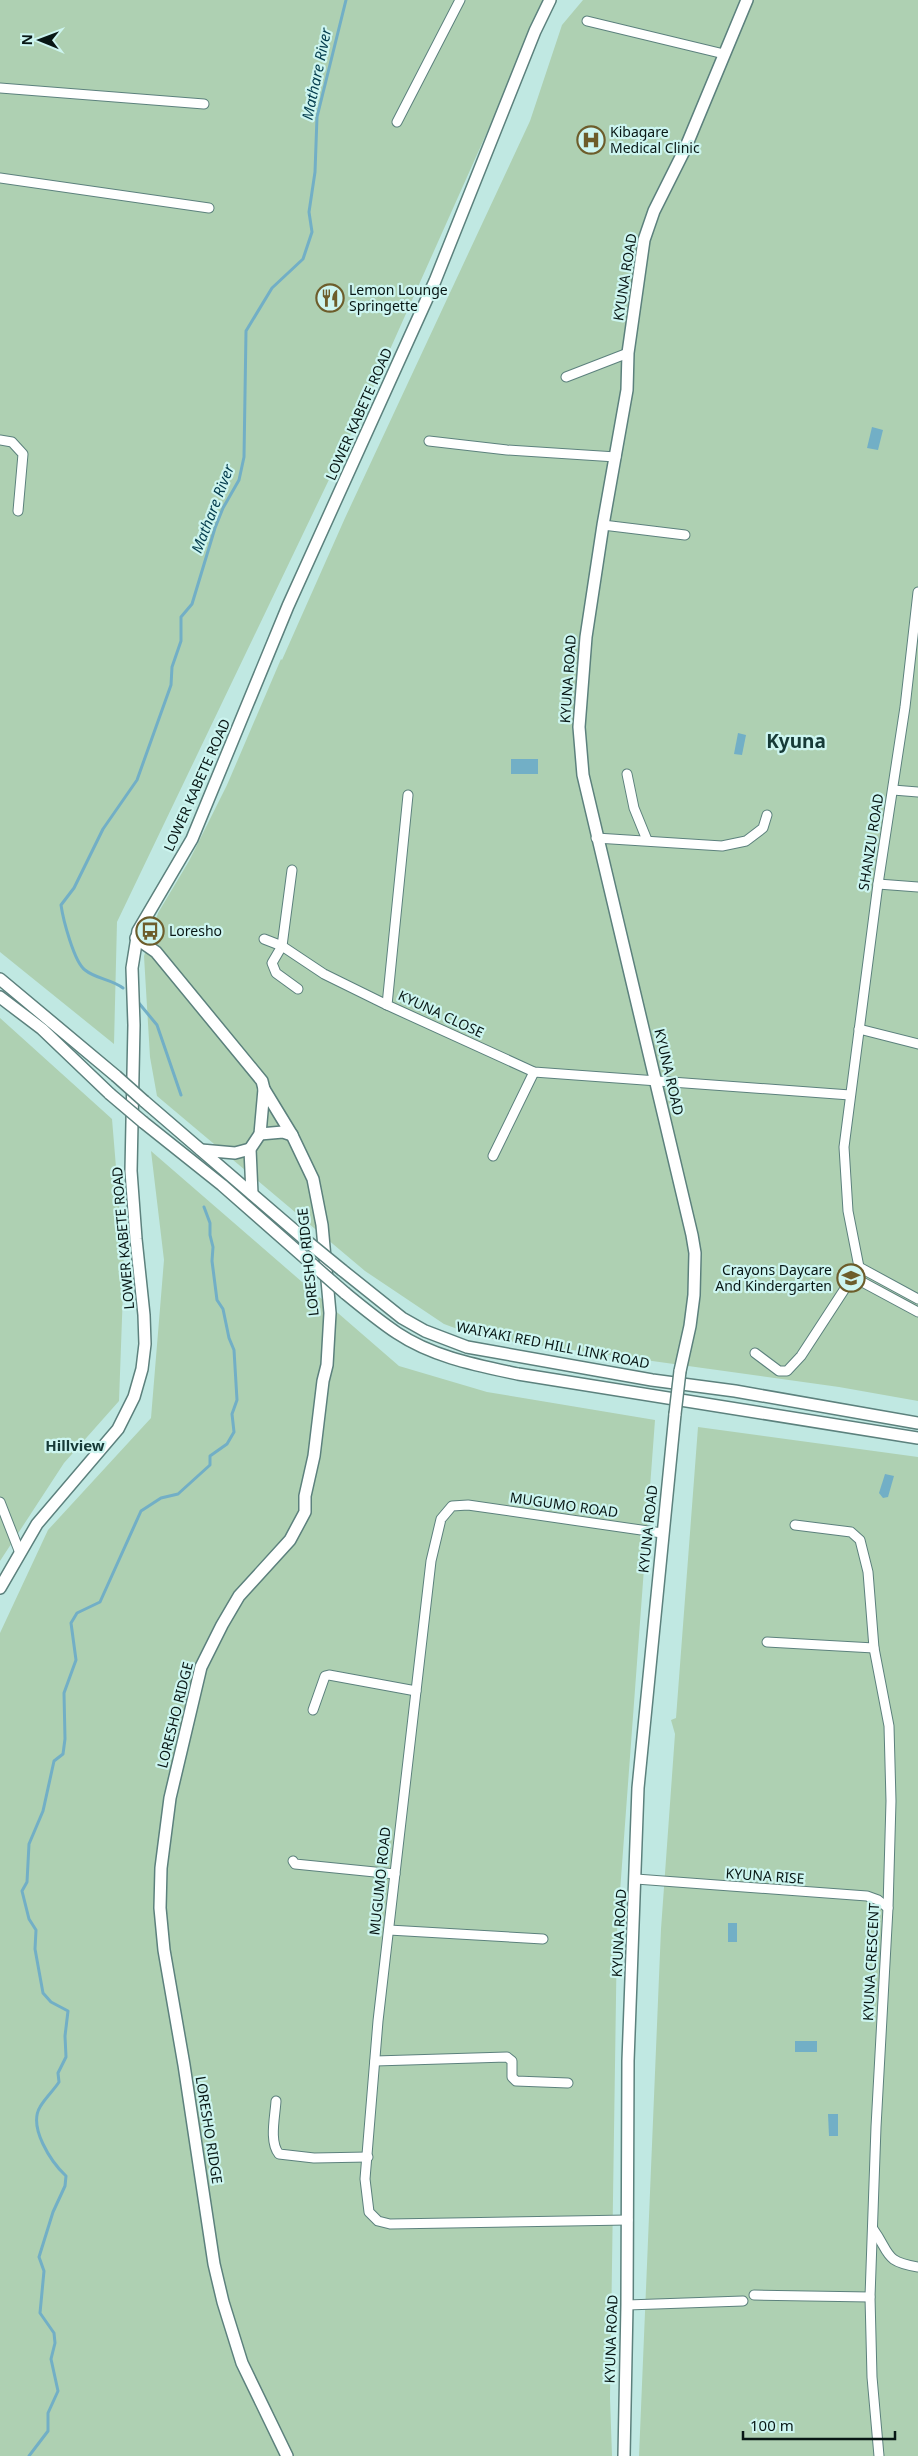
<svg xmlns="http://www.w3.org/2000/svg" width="918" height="2456" viewBox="0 0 918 2456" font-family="'Noto Sans',sans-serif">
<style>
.green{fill:#aed0b2}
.water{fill:#72afc6}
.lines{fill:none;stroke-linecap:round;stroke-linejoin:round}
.stream{stroke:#72afc6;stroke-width:3}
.street-casing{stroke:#5c817d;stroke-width:11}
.secondary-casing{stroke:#5c817d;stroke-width:14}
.street{stroke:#fff;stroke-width:9}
.secondary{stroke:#fff;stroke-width:11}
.secondary-bridge-casing{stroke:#5c817d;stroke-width:14;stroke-linecap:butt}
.secondary-bridge{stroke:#fff;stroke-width:11}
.labels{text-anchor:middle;stroke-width:4.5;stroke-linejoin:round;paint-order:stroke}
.poi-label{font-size:14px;fill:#081715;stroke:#cdf5f0;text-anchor:start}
.street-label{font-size:14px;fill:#081715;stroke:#cdf5f0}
.water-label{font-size:15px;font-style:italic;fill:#033c4d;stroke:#cdf5f0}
.neighbourhood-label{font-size:15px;font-weight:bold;fill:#163a37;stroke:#cdf5f0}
.district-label{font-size:19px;font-weight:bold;fill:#163a37;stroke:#cdf5f0}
</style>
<rect width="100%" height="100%" fill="#c0e8e2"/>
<g class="green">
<path d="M0 0H546L371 392 117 922 114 1044 0 952Z"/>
<path d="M583 0H918V1401L839 1387 479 1337 444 1324 365 1271 157 1096 150 1057 144 956 158 913 189 861 227 785 281 659 282 660 345 518 530 121 562 25Z"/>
<path d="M0 1018 112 1119 124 1264 119 1401 64 1463 0 1561Z"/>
<path d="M151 1151 399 1366 487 1392 655 1420 617 1932 610 2398 612 2456H0V1633L48 1530 151 1418 164 1260Z"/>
<path d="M698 1427 918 1457V2456H639L661 1929 675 1734 671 1720 676 1718Z"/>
</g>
<g class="water">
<path d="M872 427 883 430 878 450 867 448Z"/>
<path d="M738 733 746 735 742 755 734 754Z"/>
<rect x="511" y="759" width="27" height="15"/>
<path d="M885 1474 894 1476 888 1497 883 1498 879 1493Z"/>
<rect x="728" y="1923" width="9" height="19"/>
<rect x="795" y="2041" width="22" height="11"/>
<path d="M828 2114H838V2136H829Z"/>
</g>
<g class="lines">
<g class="stream">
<path d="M123 988C111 979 96 979 85 970 74 962 63 919 61 905L74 888 103 829 137 780 171 685 172 667 181 641V617L192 604 215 528 223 508 239 480 244 457 246 331 272 288 303 259 312 232 309 212 315 172 317 117 346 0"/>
<path d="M138 1002 157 1025 181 1095"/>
<path d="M29 2456 48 2431V2413L58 2391 51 2359 55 2343 54 2333 40 2313 44 2271 39 2257 53 2212 65 2186 66 2176C51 2162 28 2127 40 2107 45 2098 54 2090 59 2082L58 2073 66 2057 65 2036 68 2011 51 2002 43 1993 35 1949 36 1930 29 1919 22 1891 27 1882 29 1844 43 1811 54 1761 63 1754 65 1739 64 1693 76 1660 71 1623 77 1613 100 1602 141 1511 161 1498 178 1494 210 1465V1456L227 1444 234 1432 232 1414 237 1400 234 1350 229 1338 223 1309 217 1300 212 1261 213 1247 210 1235V1223L204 1207"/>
</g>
<g class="street-casing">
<g id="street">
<path d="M587 21 724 54"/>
<path d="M0 88 204 104"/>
<path d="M397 122 460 0"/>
<path d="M0 178 209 208"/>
<path d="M566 377 628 353"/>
<path d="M0 440 12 442 23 454 18 511"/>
<path d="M429 441 507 450 616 457"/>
<path d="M603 525 685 535"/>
<path d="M627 774 634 808 647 840"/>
<path d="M893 790 918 792"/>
<path d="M408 795 387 1005 534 1072 850 1095"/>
<path d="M596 838 722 846 746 841 763 828 767 815"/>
<path d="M292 870 282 946 272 963 276 973 298 989"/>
<path d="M878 884 918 887"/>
<path d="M264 939 282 946 324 974 387 1005"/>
<path d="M859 1029 918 1044"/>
<path d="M493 1156 534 1072"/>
<path d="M859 1267 918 1299"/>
<path d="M853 1277 918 1312"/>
<path d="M755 1353 779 1371H787L801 1356 859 1267 848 1211 844 1147 878 884 905 707 918 592"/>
<path d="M0 1502 20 1553"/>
<path d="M795 1525 851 1532 860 1540 868 1572 874 1648 889 1726 891 1801 888 1908 876 2127 870 2297 872 2377 879 2456"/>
<path d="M767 1642 874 1648"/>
<path d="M313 1710 325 1676 329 1675 416 1691"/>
<path d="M293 1861 295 1864 395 1874"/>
<path d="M636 1879 867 1896 878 1900 888 1908"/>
<path d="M389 1930 543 1939"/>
<path d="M375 2061 507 2057 512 2061V2077L516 2081 568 2083"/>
<path d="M276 2101C275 2117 269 2142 279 2154L314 2158 368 2157"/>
<path d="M628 2220 390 2224 378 2221 369 2212 365 2179 378 2021 431 1561 441 1519 452 1506 468 1505 662 1533"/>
<path d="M873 2229C891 2254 883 2261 918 2267"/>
<path d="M754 2295 870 2297"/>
<path d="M627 2305 743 2301"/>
</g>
</g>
<g class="secondary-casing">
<g id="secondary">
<path d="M136 938 156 952 262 1081 264 1089 292 1135 313 1179 322 1225 330 1313 327 1365 323 1381 314 1456 305 1496V1512L290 1540 239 1596 222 1625 201 1667 170 1798 161 1868 160 1908 164 1950 184 2065 214 2264 223 2302 242 2363 287 2456"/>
<path d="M0 979 116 1076"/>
<path d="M0 997 42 1029 110 1094"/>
<path d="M144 1101 309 1243"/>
<path d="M143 1122 222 1185 313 1265"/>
<path d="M260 1134 283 1132 292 1135"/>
<path d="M201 1150 235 1153 250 1149"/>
<path d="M252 1194 250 1149 260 1134 264 1089"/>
<path d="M342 1270 402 1318 425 1331 467 1347 652 1380 735 1391 918 1423"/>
<path d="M345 1293C362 1307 379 1321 397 1333 433 1357 476 1365 518 1374L918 1438"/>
<path d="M680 1371 690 1326 694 1295 695 1253 692 1235 583 775 579 727 586 637 603 525 627 390 628 353 644 240 654 211 685 149 747 0"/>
<path d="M0 1588 37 1524 118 1429 134 1397 142 1369 145 1344 144 1315 136 1239 131 1171 134 1025 132 968 138 931 192 839 288 606 435 281 535 31 550 0"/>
<path d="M624 2456 627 2305 628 2061 638 1788 675 1414"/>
</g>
</g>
<use href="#street" class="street"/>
<use href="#secondary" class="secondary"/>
<g class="secondary-bridge-casing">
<g id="secondary-bridge">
<path d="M116 1076 144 1101"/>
<path d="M110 1094 143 1122"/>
<path d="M309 1243 342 1270"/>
<path d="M313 1265 345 1293"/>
<path d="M675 1414 680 1371"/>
</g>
</g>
<use href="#secondary-bridge" class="secondary-bridge"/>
</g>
<defs>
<g id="hospital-ring" transform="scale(1.4375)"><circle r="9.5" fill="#cdf5f0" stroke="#6d5d2b" stroke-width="1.5"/><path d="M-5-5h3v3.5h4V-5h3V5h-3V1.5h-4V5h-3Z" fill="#6d5d2b"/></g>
<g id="restaurant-ring" transform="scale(1.4375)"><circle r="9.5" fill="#cdf5f0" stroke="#6d5d2b" stroke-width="1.5"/><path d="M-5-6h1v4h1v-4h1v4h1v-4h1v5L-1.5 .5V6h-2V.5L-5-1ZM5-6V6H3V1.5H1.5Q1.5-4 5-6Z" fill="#6d5d2b"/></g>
<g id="bus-ring" transform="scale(1.4375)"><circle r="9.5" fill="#cdf5f0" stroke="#6d5d2b" stroke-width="1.5"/><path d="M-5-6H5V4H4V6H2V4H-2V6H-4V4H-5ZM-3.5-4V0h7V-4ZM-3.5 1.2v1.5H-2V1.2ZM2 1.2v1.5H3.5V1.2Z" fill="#6d5d2b"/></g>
<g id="school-ring" transform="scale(1.4375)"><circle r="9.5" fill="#cdf5f0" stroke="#6d5d2b" stroke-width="1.5"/><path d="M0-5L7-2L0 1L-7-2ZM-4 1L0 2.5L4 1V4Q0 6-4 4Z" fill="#6d5d2b"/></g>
</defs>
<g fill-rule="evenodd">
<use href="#hospital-ring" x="591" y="140"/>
<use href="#restaurant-ring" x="330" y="298"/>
<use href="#bus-ring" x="150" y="931"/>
<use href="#school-ring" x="851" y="1278"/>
</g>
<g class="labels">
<g class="poi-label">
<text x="610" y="137">Kibagare<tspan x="610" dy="16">Medical Clinic</tspan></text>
<text x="349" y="295">Lemon Lounge<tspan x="349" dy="16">Springette</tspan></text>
<text x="169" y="936">Loresho</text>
<text x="832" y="1275" text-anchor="end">Crayons Daycare<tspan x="832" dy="16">And Kindergarten</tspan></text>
</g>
<g class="street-label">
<text transform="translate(625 277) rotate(-81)" y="5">KYUNA ROAD</text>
<text transform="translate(359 414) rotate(-66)" y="5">LOWER KABETE ROAD</text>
<text transform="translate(568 679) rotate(-86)" y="5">KYUNA ROAD</text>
<text transform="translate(197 785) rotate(-66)" y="5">LOWER KABETE ROAD</text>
<text transform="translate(871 842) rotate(-81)" y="5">SHANZU ROAD</text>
<text transform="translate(441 1014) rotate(25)" y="5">KYUNA CLOSE</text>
<text transform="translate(669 1072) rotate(77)" y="5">KYUNA ROAD</text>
<text transform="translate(123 1238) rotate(-95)" y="5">LOWER KABETE ROAD</text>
<text transform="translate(308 1262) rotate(-96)" y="5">LORESHO RIDGE</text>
<text transform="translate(553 1345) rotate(11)" y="5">WAIYAKI RED HILL LINK ROAD</text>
<text transform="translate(564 1505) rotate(8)" y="5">MUGUMO ROAD</text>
<text transform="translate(648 1529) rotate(-84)" y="5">KYUNA ROAD</text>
<text transform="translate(175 1715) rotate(-76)" y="5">LORESHO RIDGE</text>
<text transform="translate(765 1876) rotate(4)" y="5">KYUNA RISE</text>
<text transform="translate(380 1881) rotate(-84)" y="5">MUGUMO ROAD</text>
<text transform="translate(619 1933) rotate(-87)" y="5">KYUNA ROAD</text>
<text transform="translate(871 1962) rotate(-87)" y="5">KYUNA CRESCENT</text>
<text transform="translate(209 2130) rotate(81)" y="5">LORESHO RIDGE</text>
<text transform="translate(611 2339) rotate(-88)" y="5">KYUNA ROAD</text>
</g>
<g class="water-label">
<text transform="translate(317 74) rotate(-78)" y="5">Mathare River</text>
<text transform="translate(213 509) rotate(-69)" y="5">Mathare River</text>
</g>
<g class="neighbourhood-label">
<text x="75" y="1451">Hillview</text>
</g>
<g class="district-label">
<text x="796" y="748">Kyuna</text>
</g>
</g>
<g transform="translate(40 40) rotate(271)" stroke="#cdf5f0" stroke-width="4" paint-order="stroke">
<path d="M0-4L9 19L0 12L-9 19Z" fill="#081715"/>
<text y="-8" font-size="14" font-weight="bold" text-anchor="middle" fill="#081715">N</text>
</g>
<path d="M743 2431v8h152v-8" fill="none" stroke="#081715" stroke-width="2.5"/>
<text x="750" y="2431" font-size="15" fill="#081715" stroke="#cdf5f0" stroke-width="4" paint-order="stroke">100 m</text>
</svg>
